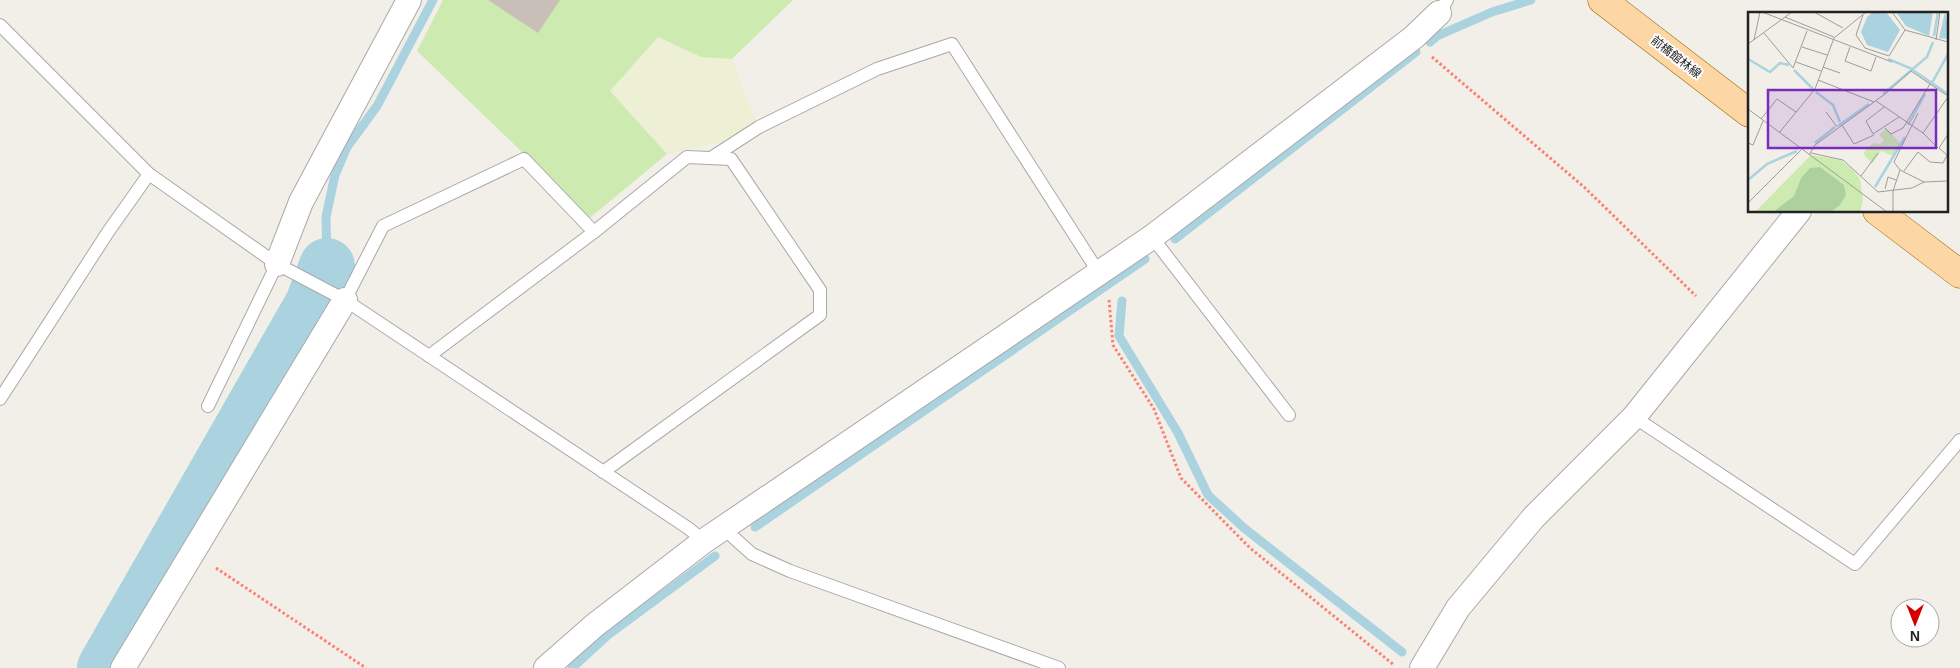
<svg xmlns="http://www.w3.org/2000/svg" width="1960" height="668" viewBox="0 0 1960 668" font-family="Helvetica,'Noto Sans JP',sans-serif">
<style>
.farmland{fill:#eef0d5}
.grass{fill:#cdebb0}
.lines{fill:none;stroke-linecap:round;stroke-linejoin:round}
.stream{stroke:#aad3df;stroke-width:9}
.river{stroke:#aad3df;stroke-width:56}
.building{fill:#c7bfb8}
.service-casing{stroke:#a9a9a9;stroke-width:14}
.minor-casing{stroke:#a9a9a9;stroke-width:26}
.primary-casing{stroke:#a06b00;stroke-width:29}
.path{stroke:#fa8072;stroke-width:3;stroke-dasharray:2.5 2.5;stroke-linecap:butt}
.service{stroke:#fff;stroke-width:12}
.minor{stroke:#fff;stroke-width:24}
.primary{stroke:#fcd6a4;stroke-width:28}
.labels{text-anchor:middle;stroke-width:4;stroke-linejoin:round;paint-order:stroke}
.street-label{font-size:12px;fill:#222;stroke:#fff}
.inset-river{fill:none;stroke:#aad3df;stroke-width:2.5}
.inset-road{fill:none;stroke:#9f9d99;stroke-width:1}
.view{fill:#7b2cbf;fill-opacity:0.15;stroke:#7b2cbf;stroke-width:2.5}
.inset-edge{fill:none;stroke:#222;stroke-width:2.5}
</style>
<rect width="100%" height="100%" fill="#f2efe9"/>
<path class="farmland" d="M658 37 701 57 732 59 756 121 723 142 667 154 610 91Z"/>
<path class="grass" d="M443 0H793L732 59 701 57 658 37 610 91 667 154 580 226 523 166 387 228 386 217 523 153 417 51Z"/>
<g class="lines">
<g class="stream">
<path d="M1430 42 1437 36 1492 12 1531 0"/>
<path d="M1175 239 1416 52"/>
<path d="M327 266 326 217 335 175 347 147 377 106 433 0"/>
<path d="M1122 301 1119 336 1178 433 1208 495 1244 528 1402 652"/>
<path d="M755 527 1145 259"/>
<path d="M572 668 608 635 715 556"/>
</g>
<path class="river" d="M105 668 313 304 327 266"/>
</g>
<path class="building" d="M488 0H560L538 33Z"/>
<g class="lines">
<g class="service-casing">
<g id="service">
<path d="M1439 13 1447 0"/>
<path d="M0 25 149 174 277 264 345 300 688 528 704 541"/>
<path d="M711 158 759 127 877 69 952 44 1099 273"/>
<path d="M1152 237 1289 415"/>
<path d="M345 300 383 226 524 159 594 232"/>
<path d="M429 356 594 232 687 157 731 159 820 290V315L603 472"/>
<path d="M0 399 108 232 149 174"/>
<path d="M208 406 277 264"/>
<path d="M1634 417 1855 564 1960 440"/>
<path d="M723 528 752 554 790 571 1059 668"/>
</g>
</g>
<g class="minor-casing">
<g id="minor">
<path d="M277 264 301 202 409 0"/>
<path d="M123 668 345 300"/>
<path d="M546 668 595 625 704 541 1152 237 1414 37 1439 13"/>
<path d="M1422 668 1458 608 1534 517 1634 417 1799 211"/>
</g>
</g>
<g class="primary-casing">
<g id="primary">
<path d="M1602 0 1749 113"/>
<path d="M1877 211 1960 274"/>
</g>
</g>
<g class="path">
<path d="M1432 57 1584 187 1696 296"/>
<path d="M1109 300 1113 345 1154 409 1181 478 1250 548 1394 665"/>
<path d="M216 568 366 668"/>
</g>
<use href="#service" class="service"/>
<use href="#minor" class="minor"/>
<use href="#primary" class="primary"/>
</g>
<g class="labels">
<g class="street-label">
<text transform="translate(1676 57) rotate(38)" y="4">前橋館林線</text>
</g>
</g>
<g transform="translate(1748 12)">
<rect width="200" height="200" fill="#f2efe9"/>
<path d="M138 116 152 131 145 144 133 139 124 152 115 141 125 131 132 132 136 128 131 123ZM63 143 93 148 106 159 112 167 115 188 112 200H7Z" fill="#cdebb0"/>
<path d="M72 155 96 173 98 183 92 193 83 200H25L46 184 53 166 62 156Z" fill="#add19e"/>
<path d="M125 0H138L152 18 140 40 119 33 113 20 119 5ZM148 0H185L181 24 158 14ZM197 0 200 14V27L191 26Z" fill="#aad3df"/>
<path class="inset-river" d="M186 24 190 0M0 47 22 60 32 51 41 53M140 47 162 56 200 82M46 58 65 77M184 71 200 42M68 80 85 93 92 110M135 82 179 45 185 30M160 113 177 82M90 114 121 92M67 131 87 115M0 168 19 152 49 139M127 175 157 125"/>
<path class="inset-road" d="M14 0 144 50M66 0 95 16M144 0 157 18 200 30M115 3 108 23 117 36 141 44 157 18M37 5 86 25M16 21 45 56 59 19M6 28 12 0M188 28 192 0M0 32 44 0M54 35 79 43M102 35 97 49 123 59 128 45M48 50 73 59M75 55 92 61M70 68 126 90M128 89 175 121 190 136M136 95 118 109 125 122 151 105M0 97 139 200M78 100 89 115M170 101 146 150 152 158 176 170M13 107 29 87 48 100M94 113 106 132 126 123M137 116 143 122 155 116 182 72 200 84M31 121 67 77 86 26 118 0M175 121 200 85M0 131 5 133 15 109M63 141 95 148 130 180 164 176 176 170 200 169M61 143 67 133 137 82 163 59 182 72M156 159 170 140 182 150 195 151 199 143 191 136 200 122M113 164 130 141M137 177 140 165 148 168M0 191 53 138M145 200V179L152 158"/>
<path class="view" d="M20 78H188V136H20Z"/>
<rect width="200" height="200" class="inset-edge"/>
</g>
<g transform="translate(1915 623) rotate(180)"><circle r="24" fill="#ffffff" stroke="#a7a7a7"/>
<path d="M0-4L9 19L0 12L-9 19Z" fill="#d40000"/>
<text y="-8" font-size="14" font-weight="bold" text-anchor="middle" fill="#222222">N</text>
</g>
</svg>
